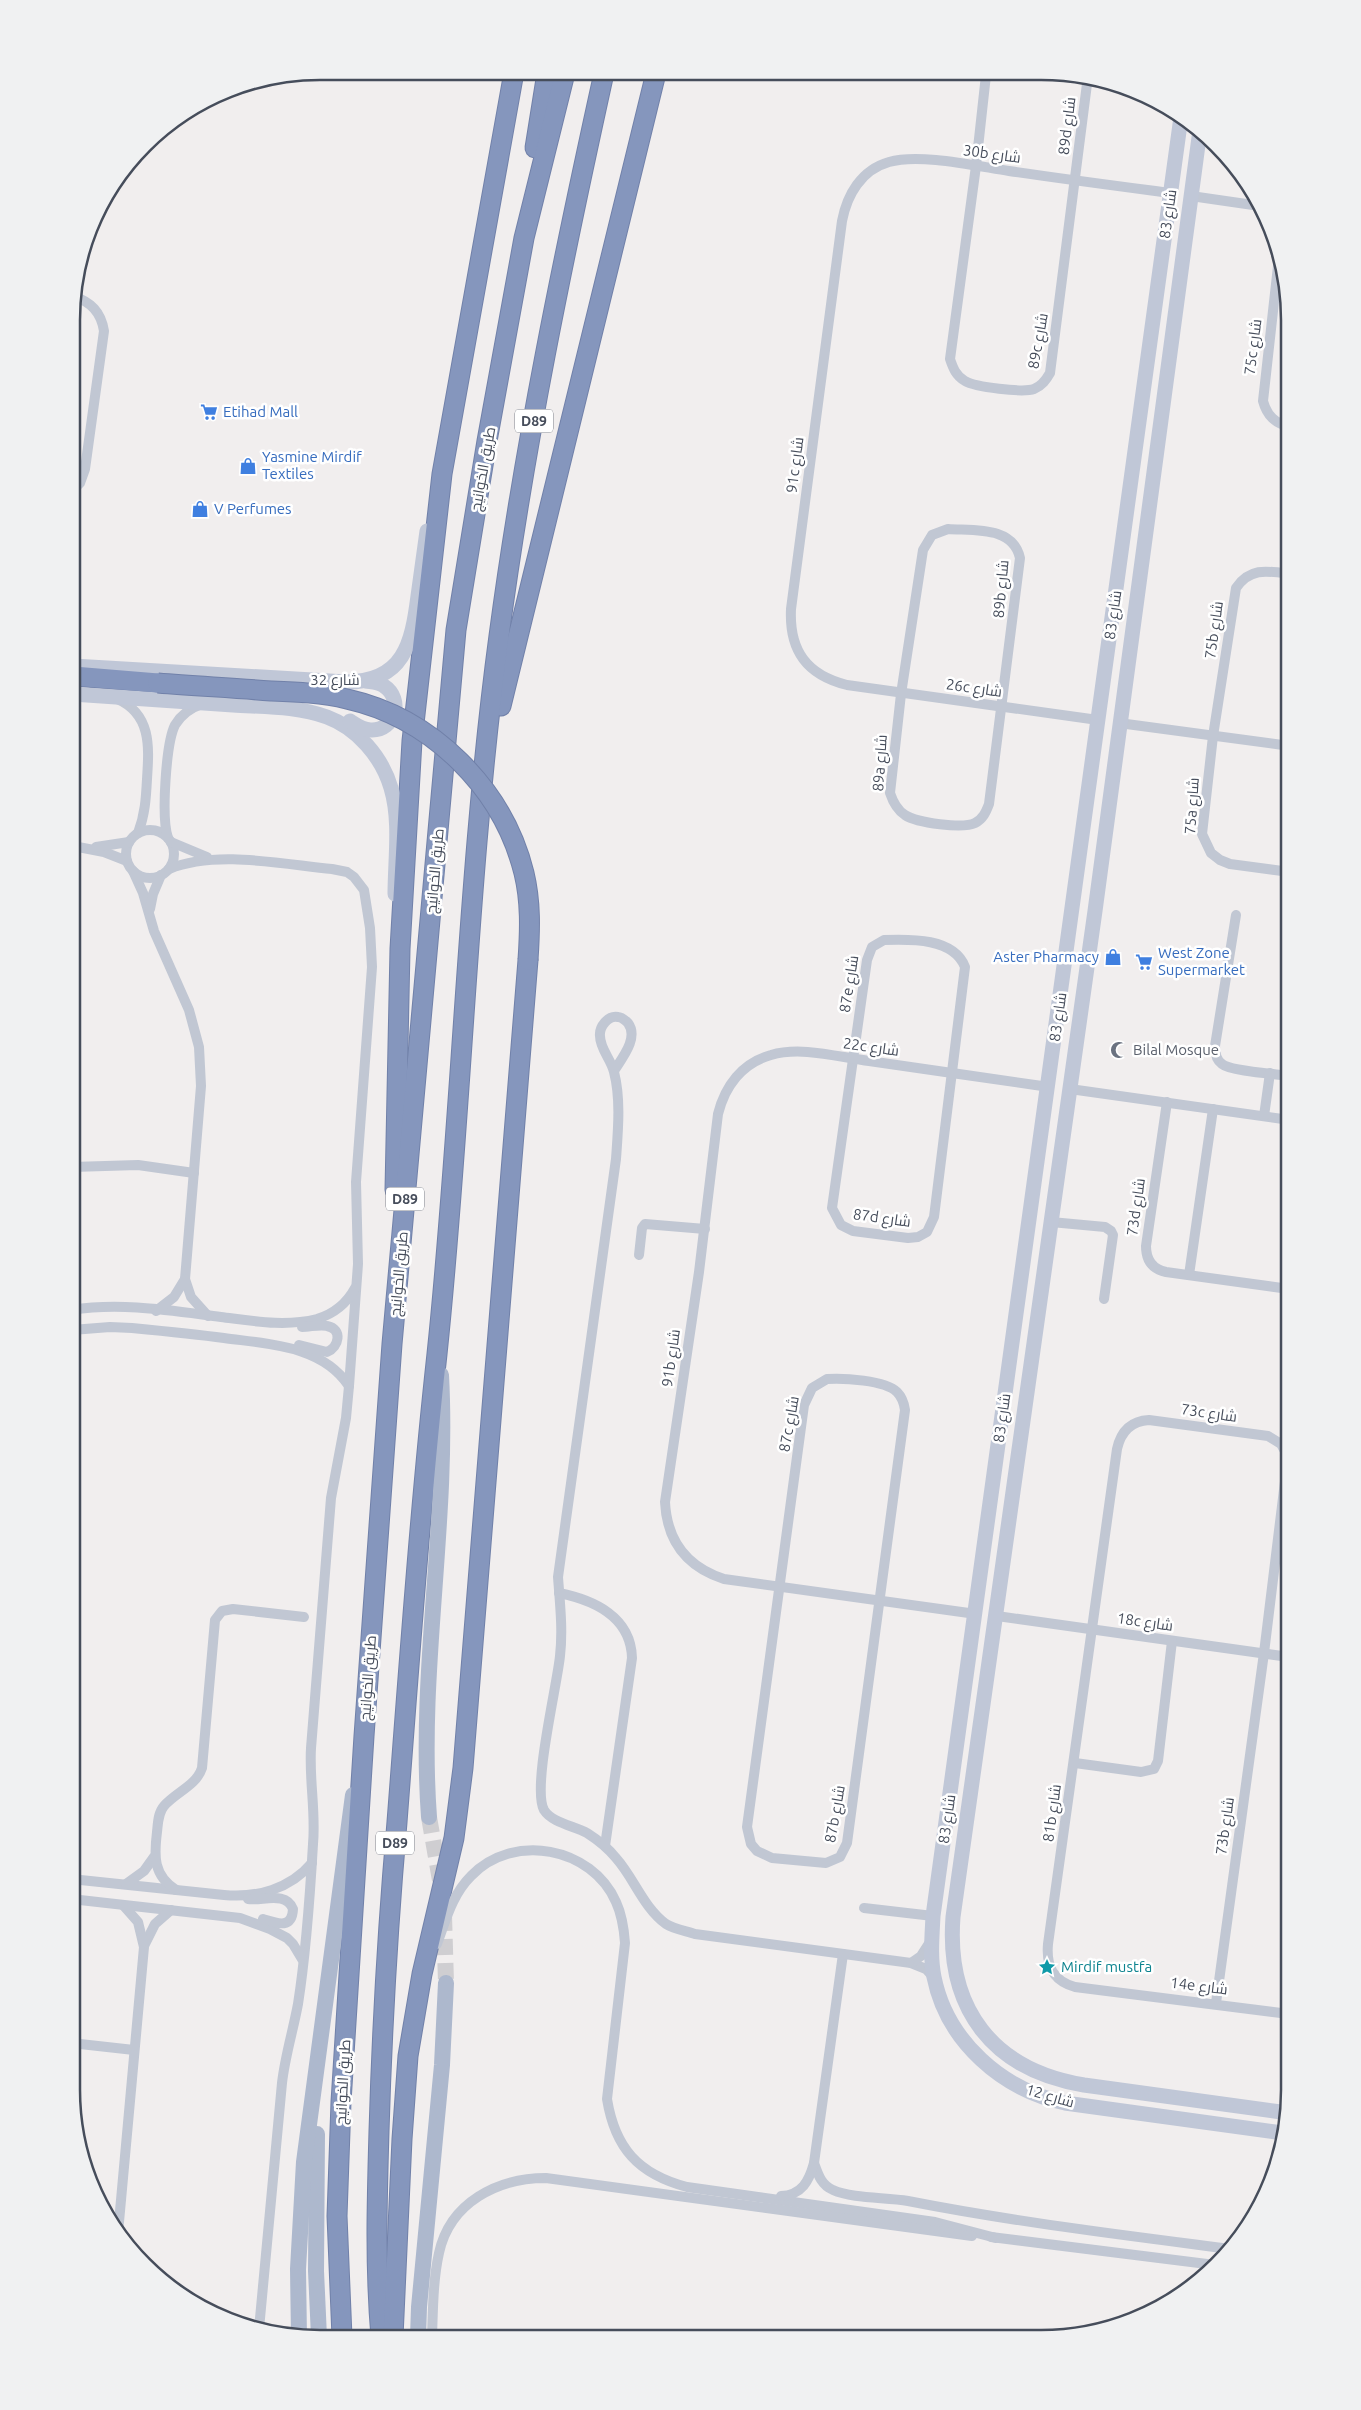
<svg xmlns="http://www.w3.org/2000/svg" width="1361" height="2410" viewBox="0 0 1361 2410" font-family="Ubuntu,Cairo,sans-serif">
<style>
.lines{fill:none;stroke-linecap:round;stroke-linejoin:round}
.primary-tunnel{stroke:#cfced1;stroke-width:16;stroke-dasharray:16 8;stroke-linecap:butt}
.highway-casing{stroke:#7181a9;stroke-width:21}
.street{stroke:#c1c7d3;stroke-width:10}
.secondary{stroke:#c0c7d7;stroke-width:15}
.primary{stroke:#adb8cd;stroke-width:16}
.highway{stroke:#8596bd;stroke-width:19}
.highway-bridge-casing{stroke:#7181a9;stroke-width:21;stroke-linecap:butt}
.highway-bridge{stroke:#8596bd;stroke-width:19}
.labels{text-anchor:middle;stroke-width:5;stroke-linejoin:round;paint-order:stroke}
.shield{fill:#fff;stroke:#7e828c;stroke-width:1}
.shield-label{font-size:14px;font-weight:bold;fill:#464d5b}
.street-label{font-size:15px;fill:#464d5b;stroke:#fff}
.shop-label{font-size:15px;fill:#366cbe;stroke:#fff;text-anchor:start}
.worship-label{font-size:15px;fill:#5b616d;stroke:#fff;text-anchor:start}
.culture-label{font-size:15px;fill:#0d838f;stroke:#fff;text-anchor:start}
.rim{fill:none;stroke:#464d5b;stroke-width:2.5}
</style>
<rect width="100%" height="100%" fill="#f1eeee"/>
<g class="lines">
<g class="primary-tunnel">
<path d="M429 1817 441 1886"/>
<path d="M444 1915 446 1983"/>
</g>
<g class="highway-casing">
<g id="highway">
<path d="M535 148 547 73"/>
<path d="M73 676 158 683"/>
<path d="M501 706 656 73"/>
<path d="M395 1190 400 949 412 741 442 474 514 72"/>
<path d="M342 2337 337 2216 341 2102 364 1736 392 1344 456 630 487 441 524 238 565 73"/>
<path d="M381 2337C375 2268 377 2200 379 2131 382 2028 388 1925 397 1822 409 1666 420 1510 437 1354 462 1116 467 874 499 636 524 447 563 259 604 73"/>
<path d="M393 2337 402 2139 408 2056 422 1974 454 1838 463 1768 528 960"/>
</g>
</g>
<g class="street">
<path d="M986 75 976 166 950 359C953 368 956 376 965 381 975 387 1023 393 1034 389 1042 386 1046 380 1050 373L1088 76"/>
<path d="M1191 196 1260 206"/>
<path d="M1279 257 1263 401C1267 416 1275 423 1290 427"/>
<path d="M73 490 80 483 85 469 104 331C101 312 91 302 73 296"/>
<path d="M948 529C974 531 1013 526 1020 558L989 804C986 812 983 819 975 823 963 829 917 823 905 815 897 810 893 802 890 793L901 694 923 550 932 535Z"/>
<path d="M117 699C152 714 149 748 147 779 146 798 145 815 138 833"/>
<path d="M1098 720 847 685C807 675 789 651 791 609L842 221C847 195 861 170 889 162 919 153 976 166 1009 171 1063 179 1117 186 1170 193"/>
<path d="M1119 723 1290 746"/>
<circle cx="150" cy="854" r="24"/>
<path d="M168 838C161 818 166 743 175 725 181 715 190 708 202 704"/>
<path d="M171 842 207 857"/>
<path d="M73 846 104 852 127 861"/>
<path d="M96 847 129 842"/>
<path d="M169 869C216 850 281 864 332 869L347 872 354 877 364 890 370 928 372 967 356 1182 358 1264 349 1386 346 1418 331 1498 311 1748C309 1780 316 1812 313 1844 310 1896 306 1953 298 2004 293 2031 285 2056 282 2083L259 2329"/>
<path d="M133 871 143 893 154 931 189 1010 199 1047 201 1086 185 1279 191 1297 208 1316"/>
<path d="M1290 872 1230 864 1220 860 1211 853 1202 834 1213 736 1236 588C1250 567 1268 571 1290 574"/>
<path d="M150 909 153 894 161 875"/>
<path d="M1236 915 1215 1046C1215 1053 1216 1060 1222 1064 1230 1071 1276 1074 1290 1076"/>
<path d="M884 940C911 939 954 938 965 967L934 1217 927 1232 918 1237 908 1238 853 1231 841 1225 832 1208 867 960 872 947Z"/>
<path d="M614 1071C622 1058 639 1038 628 1023 625 1020 622 1017 618 1017 608 1015 599 1027 600 1036 600 1049 611 1059 614 1072 621 1099 618 1131 616 1159L558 1577C560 1604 563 1630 560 1656 557 1686 532 1788 544 1810 552 1823 575 1826 587 1833 598 1840 608 1848 616 1858 634 1878 643 1907 666 1924 674 1929 686 1931 695 1934L911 1963 926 1969 934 1978"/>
<path d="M1070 1089 1290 1120"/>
<path d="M1167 1102 1146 1246C1146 1260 1152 1269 1166 1272L1289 1289"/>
<path d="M1264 1116 1270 1073"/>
<path d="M72 1167 138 1165 194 1173"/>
<path d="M1051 1222 1105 1227 1111 1231 1113 1235 1104 1299"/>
<path d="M639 1255 642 1228 645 1224 705 1229"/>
<path d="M1189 1275 1213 1109"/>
<path d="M72 1310C121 1302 173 1311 221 1317 253 1321 285 1327 317 1319 333 1314 347 1303 355 1288"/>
<path d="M156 1311 174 1297 185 1279"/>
<path d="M72 1330 110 1327 132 1328C163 1331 194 1334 224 1338 268 1344 322 1345 349 1386"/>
<path d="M299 1345 327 1352C339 1347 343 1329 327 1326 320 1324 310 1327 302 1327"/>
<path d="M827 1379C843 1378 885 1380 897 1392 902 1397 904 1403 905 1410L847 1843 840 1857 826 1863 772 1858 757 1851 751 1844 747 1827 804 1405 812 1388Z"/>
<path d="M559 1593C594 1600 631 1617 632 1658L605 1846"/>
<path d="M976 1614 724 1579C687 1567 667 1541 665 1502L699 1272 718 1114C725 1086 742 1063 771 1055 801 1046 838 1057 869 1061 929 1070 989 1078 1049 1087"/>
<path d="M997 1616 1289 1657"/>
<path d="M1075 1763 1141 1772 1154 1769 1158 1761 1172 1641"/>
<path d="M71 1879 224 1895C257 1898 290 1889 312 1863"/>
<path d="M126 1884 144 1871 154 1857"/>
<path d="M176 1890C153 1875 154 1856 157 1832 158 1823 158 1813 164 1806 176 1792 196 1786 202 1768L215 1620 222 1611 233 1609 304 1617"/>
<path d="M71 1899 240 1918 270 1929 287 1938 293 1944 302 1959"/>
<path d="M248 1899C263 1901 286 1891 293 1909 292 1930 276 1923 263 1919"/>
<path d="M864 1908 933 1916"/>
<path d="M437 1944C446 1920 452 1895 471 1876 513 1832 592 1847 616 1902 622 1915 624 1929 625 1943L607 2099C615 2148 638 2174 687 2187L935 2222 996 2238"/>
<path d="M144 1946 155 1924 171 1910"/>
<path d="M911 1963 921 1956 930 1942"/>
<path d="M1216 2003 1264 1653 1288 1457 1281 1444 1268 1436 1149 1420C1131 1421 1121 1431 1117 1449L1048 1944C1046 1966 1053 1981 1075 1987L1289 2014"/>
<path d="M71 2043 134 2050"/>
<path d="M814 2163C818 2174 821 2185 833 2190 853 2199 886 2197 908 2201 1015 2222 1123 2235 1231 2249"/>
<path d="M781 2196C802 2195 809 2181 814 2163L843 1954"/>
<path d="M118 2233 144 1947 138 1922 123 1905"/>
<path d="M991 2237 1215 2265"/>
<path d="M432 2337C433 2309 433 2280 439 2253 450 2202 498 2178 546 2178L972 2236"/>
</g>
<g class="secondary">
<path d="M1181 117 933 1916C932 1937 930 1957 934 1977 947 2042 1003 2090 1065 2103L1283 2133"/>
<path d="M1200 130 1095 911 953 1917C946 2009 993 2070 1084 2085L1288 2113"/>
<path d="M73 666 346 682C404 682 412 643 418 596 421 574 424 552 427 531"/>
<path d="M73 694C126 698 179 701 233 705 264 707 297 706 327 717 357 728 382 757 391 788 401 821 395 860 395 894"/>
<path d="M350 721C356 725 363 730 371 730 395 731 404 699 384 686 379 682 372 682 366 681"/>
</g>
<g class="primary">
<path d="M429 1817C418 1670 449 1523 441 1375"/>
<path d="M317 2134 316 2271 319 2337"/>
<path d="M299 2337 298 2269 304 2162 353 1795"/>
<path d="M418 2337 419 2307 442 2065 446 1983"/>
</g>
<use href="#highway" class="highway"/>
<g class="highway-bridge-casing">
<path id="highway-bridge" d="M158 683C196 686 234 688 271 691 296 692 322 693 347 699 432 718 503 788 524 873 531 902 530 930 528 960"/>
</g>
<use href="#highway-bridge" class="highway-bridge"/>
</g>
<defs>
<g id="supermarket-bare" transform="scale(1.35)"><path d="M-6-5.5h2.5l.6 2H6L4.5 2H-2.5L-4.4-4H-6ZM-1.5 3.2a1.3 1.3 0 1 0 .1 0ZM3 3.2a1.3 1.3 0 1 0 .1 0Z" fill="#3f7fe0" stroke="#fff" stroke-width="2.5" paint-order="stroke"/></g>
<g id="shop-bare" transform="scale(1.35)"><path d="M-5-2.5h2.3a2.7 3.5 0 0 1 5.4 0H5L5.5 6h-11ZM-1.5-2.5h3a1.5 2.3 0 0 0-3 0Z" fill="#3f7fe0" stroke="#fff" stroke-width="2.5" paint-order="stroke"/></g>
<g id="mosque-bare" transform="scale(1.35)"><path d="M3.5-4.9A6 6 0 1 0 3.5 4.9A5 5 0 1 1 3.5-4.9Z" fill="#6b7280" stroke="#fff" stroke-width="2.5" paint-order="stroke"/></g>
<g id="sight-bare" transform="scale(1.35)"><path d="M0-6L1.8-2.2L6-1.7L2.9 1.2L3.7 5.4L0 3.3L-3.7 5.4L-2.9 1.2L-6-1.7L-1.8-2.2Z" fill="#0f9aa8" stroke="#fff" stroke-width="2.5" paint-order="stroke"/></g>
</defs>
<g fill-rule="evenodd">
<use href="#supermarket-bare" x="209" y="412"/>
<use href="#shop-bare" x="248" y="466"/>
<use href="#shop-bare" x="200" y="509"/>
<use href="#shop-bare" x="1113" y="957"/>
<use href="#supermarket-bare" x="1144" y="962"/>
<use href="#mosque-bare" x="1119" y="1050"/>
<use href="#sight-bare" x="1047" y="1967"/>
</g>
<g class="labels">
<g class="shield">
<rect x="515" y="409.5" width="38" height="23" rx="4"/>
<rect x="386" y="1187.5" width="38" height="23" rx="4"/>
<rect x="376" y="1831.5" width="38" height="23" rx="4"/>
</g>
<g class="shield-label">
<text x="534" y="426">D89</text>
<text x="405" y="1204">D89</text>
<text x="395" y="1848">D89</text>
</g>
<g class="street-label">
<text transform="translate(1067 126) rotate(-83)" y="5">89d شارع</text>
<text transform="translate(992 154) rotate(8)" y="5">30b شارع</text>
<text transform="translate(1168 214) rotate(-82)" y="5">شارع 83</text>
<text transform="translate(1038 341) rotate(-80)" y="5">89c شارع</text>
<text transform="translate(1253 347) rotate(-83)" y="5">75c شارع</text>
<text transform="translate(795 465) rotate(-83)" y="5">91c شارع</text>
<text transform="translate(483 469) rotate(-80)" y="5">طريق الخوانيج</text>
<text transform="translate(1001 589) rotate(-85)" y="5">89b شارع</text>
<text transform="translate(1113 615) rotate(-82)" y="5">شارع 83</text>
<text transform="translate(1214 630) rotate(-82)" y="5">75b شارع</text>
<text x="335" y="685">شارع 32</text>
<text transform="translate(974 688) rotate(8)" y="5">26c شارع</text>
<text transform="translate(880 763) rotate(-86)" y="5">89a شارع</text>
<text transform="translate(1192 806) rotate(-86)" y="5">75a شارع</text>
<text transform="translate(435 871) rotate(-85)" y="5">طريق الخوانيج</text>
<text transform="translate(849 984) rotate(-81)" y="5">87e شارع</text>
<text transform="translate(1058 1017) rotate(-82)" y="5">شارع 83</text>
<text transform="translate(871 1047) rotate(8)" y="5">22c شارع</text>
<text transform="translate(1136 1207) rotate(-82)" y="5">73d شارع</text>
<text transform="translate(882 1218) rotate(8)" y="5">87d شارع</text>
<text transform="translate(399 1274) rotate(-85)" y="5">طريق الخوانيج</text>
<text transform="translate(671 1358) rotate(-82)" y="5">91b شارع</text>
<text transform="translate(1209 1413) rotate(8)" y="5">73c شارع</text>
<text transform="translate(1002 1418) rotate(-82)" y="5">شارع 83</text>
<text transform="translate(789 1424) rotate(-80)" y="5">87c شارع</text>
<text transform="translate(1145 1622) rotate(8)" y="5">18c شارع</text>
<text transform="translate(368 1678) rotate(-86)" y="5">طريق الخوانيج</text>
<text transform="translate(1052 1813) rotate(-82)" y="5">81b شارع</text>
<text transform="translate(835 1814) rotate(-80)" y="5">87b شارع</text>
<text transform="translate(947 1819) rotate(-82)" y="5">شارع 83</text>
<text transform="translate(1225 1826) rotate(-82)" y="5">73b شارع</text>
<text transform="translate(1199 1986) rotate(7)" y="5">14e شارع</text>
<text transform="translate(343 2082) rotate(-87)" y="5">طريق الخوانيج</text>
<text transform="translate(1050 2096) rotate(16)" y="5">شارع 12</text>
</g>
<g class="shop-label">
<text x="223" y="417">Etihad Mall</text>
<text x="262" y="462">Yasmine Mirdif<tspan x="262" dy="17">Textiles</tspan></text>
<text x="214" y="514">V Perfumes</text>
<text x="1158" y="958">West Zone<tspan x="1158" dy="17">Supermarket</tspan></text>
<text x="1099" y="962" text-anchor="end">Aster Pharmacy</text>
</g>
<g class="worship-label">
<text x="1133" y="1055">Bilal Mosque</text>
</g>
<g class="culture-label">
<text x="1061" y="1972">Mirdif mustfa</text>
</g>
</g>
<path d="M0 0H1361V2410H0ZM320 80H1041A240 240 0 0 1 1281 320V2090A240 240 0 0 1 1041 2330H320A240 240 0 0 1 80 2090V320A240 240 0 0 1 320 80Z" fill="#f0f1f2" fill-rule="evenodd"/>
<path class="rim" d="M320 80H1041A240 240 0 0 1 1281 320V2090A240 240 0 0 1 1041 2330H320A240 240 0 0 1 80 2090V320A240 240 0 0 1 320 80Z"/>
</svg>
